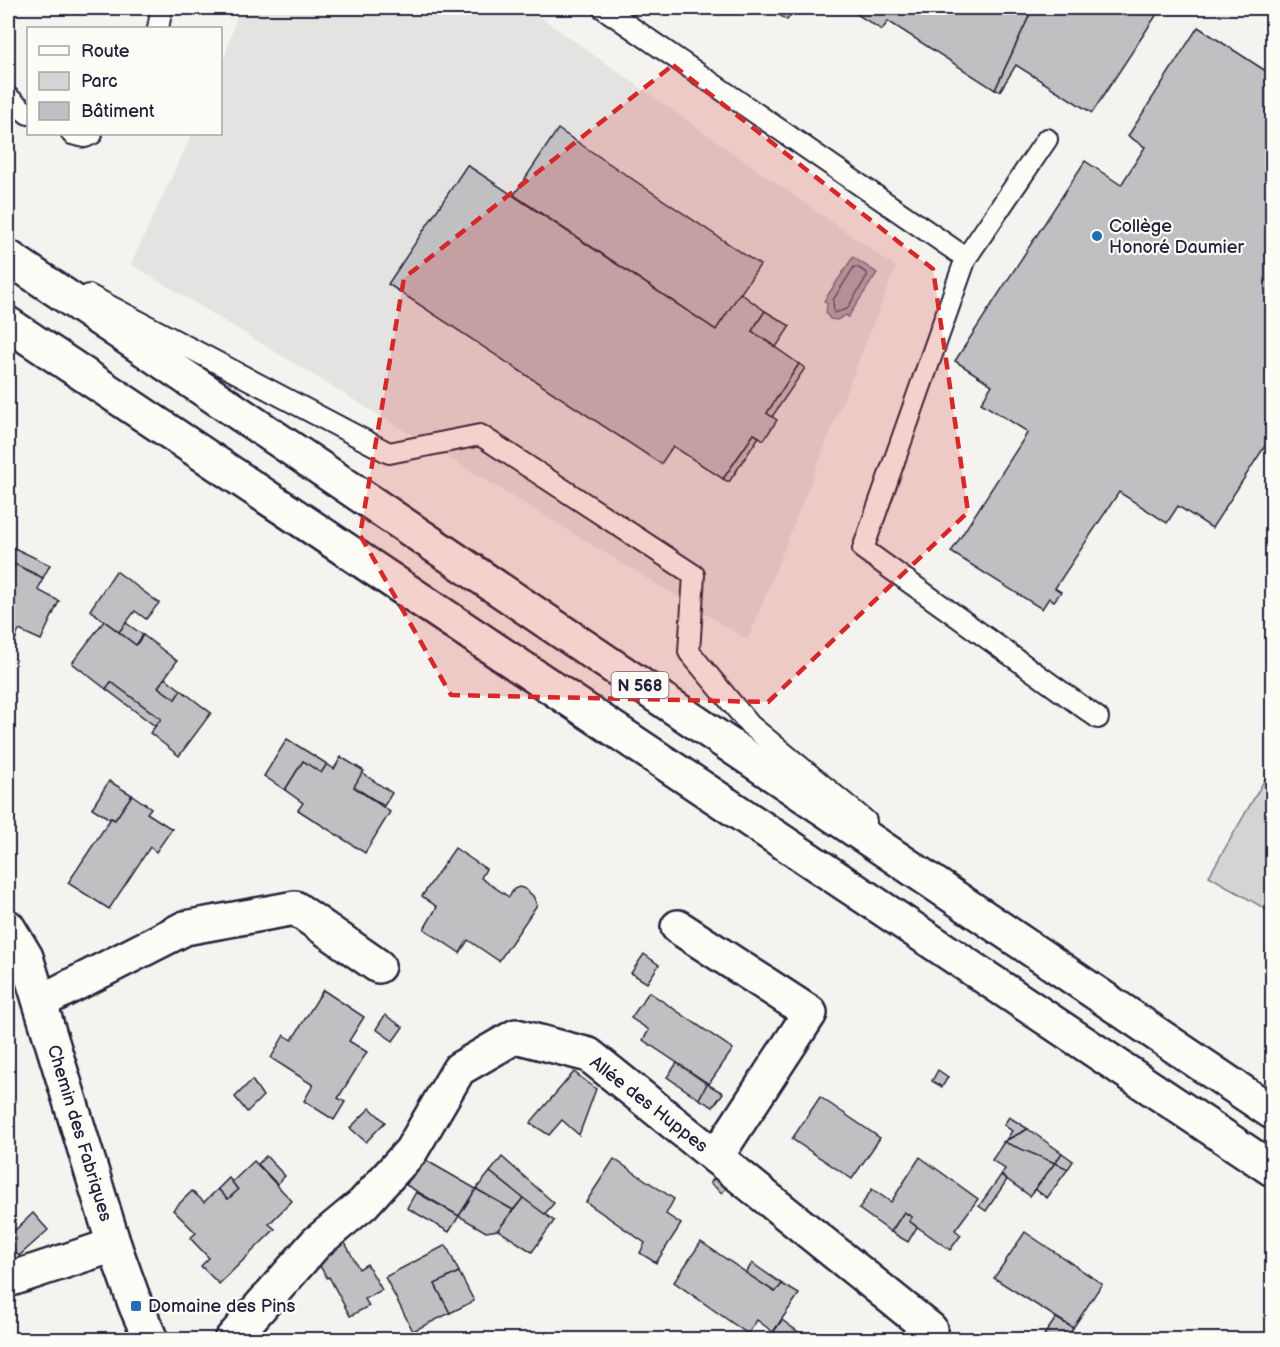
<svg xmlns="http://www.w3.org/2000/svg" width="1280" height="1347" viewBox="0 0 1280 1347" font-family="'Balsamiq Sans',sans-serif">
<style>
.built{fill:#e4e3e2}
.green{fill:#d5d4d5;stroke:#7c7b88;stroke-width:1.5}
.water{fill:#acacb2;stroke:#757582;stroke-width:1.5}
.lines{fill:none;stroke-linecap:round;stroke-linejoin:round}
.shore{stroke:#59596b;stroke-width:1.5}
.building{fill:#c0bfc2;stroke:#22223b;stroke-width:1.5}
.lane-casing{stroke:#22223b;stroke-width:24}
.street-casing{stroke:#22223b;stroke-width:38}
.secondary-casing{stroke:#22223b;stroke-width:38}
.highway-casing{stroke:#22223b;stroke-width:38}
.lane{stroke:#fdfcf7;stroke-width:20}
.street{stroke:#fdfcf7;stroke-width:33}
.secondary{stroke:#fdfcf7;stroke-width:33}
.highway{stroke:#fdfcf7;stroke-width:33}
.marked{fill:#d62828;fill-opacity:0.2;stroke:#d62828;stroke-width:4.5;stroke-dasharray:12 8;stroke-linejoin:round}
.poi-dot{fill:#1f6fb2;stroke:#fdfcf7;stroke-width:2}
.labels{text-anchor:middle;stroke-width:4.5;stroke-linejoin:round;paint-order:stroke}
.shield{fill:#fdfcf7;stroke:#646373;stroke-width:1.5}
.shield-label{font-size:16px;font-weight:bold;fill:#22223b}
.poi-label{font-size:18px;fill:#22223b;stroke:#fdfcf7;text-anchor:start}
.street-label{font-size:18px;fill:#22223b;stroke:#fdfcf7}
</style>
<rect width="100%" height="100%" fill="#f4f3ef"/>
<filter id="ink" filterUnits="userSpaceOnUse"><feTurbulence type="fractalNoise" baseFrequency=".0167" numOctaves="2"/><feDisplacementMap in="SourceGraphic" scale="12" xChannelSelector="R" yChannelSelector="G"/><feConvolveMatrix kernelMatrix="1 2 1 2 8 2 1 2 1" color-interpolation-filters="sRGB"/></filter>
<g filter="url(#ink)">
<path class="built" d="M239 8H527L896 267 748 640 131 264 192 134H220L221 70Z"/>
<path class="green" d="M1272 767V913L1209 876Z"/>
<path class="water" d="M853 257 877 273 848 317 846 315 837 320 830 319 826 313 827 304 824 301Z"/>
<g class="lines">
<path class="shore" d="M854 267H857L867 273V276L847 309 834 313 833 300Z"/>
</g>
<g class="building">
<path d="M769 8H796L787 20Z"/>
<path d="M847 8H1033L995 90 888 21 882 30Z"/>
<path d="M1033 8H1161L1092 113 1016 65 1000 91 995 90Z"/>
<path d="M1198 27 1272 75V435L1212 528 1178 506 1167 523 1119 492 1055 588 1061 592 1054 601 1049 598 1042 609 951 552 1028 432 981 403 992 385 955 361 1085 161 1121 185 1145 147 1128 136Z"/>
<path d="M558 129 760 265 716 330 514 195Z"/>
<path d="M467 165 716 330 740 293 765 311 752 331 799 364 767 413 777 420 764 440 754 434 723 479 673 446 661 464 388 284Z"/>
<path d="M765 311 790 326 776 347 752 331Z"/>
<path d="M799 364 805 368 772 417 767 413Z"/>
<path d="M754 434 759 437 729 482 723 479Z"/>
<path d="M8 545 50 565 43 578 8 561Z"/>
<path d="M8 561 43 578 38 590 59 601 41 640 19 630 14 643 8 640Z"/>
<path d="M116 571 159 603 146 619 135 611 119 632 90 610Z"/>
<path d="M104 621 136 645 143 635 177 661 158 687 175 699 181 690 211 713 179 756 150 733 161 719 111 682 106 689 72 663Z"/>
<path d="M126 623 143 635 136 645 119 632Z"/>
<path d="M165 678 181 690 175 699 158 687Z"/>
<path d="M111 682 161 719 155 726 106 689Z"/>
<path d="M287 739 327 764 321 773 303 761 285 790 264 776Z"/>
<path d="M341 757 364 771 354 787 390 812 365 853 298 810 303 803 285 790 303 761 321 773 327 764 334 769Z"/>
<path d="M362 773 392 793 384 806 354 787Z"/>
<path d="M109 781 132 795 115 820 111 818 110 819 92 808Z"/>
<path d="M132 795 151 808 147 813 172 829 156 852 150 847 109 909 68 883 111 818 115 820Z"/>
<path d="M455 848 486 869 481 878 509 897 514 889 519 887 525 889 533 896 537 905 499 961 468 940 460 953 424 929 437 907 422 896Z"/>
<path d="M644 954 659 965 647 983 631 973Z"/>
<path d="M323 990 364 1017 349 1041 367 1052 338 1098 345 1102 334 1120 304 1101 313 1085 271 1058 284 1035 292 1040Z"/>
<path d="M649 992 733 1049 709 1084 643 1040 649 1030 631 1018Z"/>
<path d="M385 1015 403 1027 393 1041 376 1029Z"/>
<path d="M677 1063 707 1084 699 1099 667 1077Z"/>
<path d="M938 1070 948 1077 942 1087 932 1081Z"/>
<path d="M574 1072 596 1089 579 1135 562 1120 549 1135 530 1123Z"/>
<path d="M252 1080 263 1096 247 1112 235 1097Z"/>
<path d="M707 1084 723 1093 713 1107 699 1099Z"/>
<path d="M820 1097 880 1138 852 1179 792 1139Z"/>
<path d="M370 1108 385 1122 366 1142 350 1128Z"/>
<path d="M1009 1117 1028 1129 1006 1140 1012 1131 1004 1125Z"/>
<path d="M1028 1129 1062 1153 1055 1163 1003 1142Z"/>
<path d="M1004 1142 1055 1163 1030 1196 1001 1175 1005 1169 992 1160Z"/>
<path d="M1062 1153 1073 1161 1068 1169 1055 1163Z"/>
<path d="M266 1156 285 1176 277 1184 258 1164Z"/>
<path d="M502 1157 554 1203 544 1215 490 1172Z"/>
<path d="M920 1157 978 1199 955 1230 961 1235 950 1250 909 1221 912 1217 904 1212 891 1232 859 1209 872 1189 891 1202Z"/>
<path d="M422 1158 476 1189 459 1216 406 1185Z"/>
<path d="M614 1159 674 1199 666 1214 681 1224 656 1263 640 1253 645 1243 586 1202Z"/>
<path d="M254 1161 292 1201 269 1224 275 1229 219 1284 201 1266 209 1258 190 1238 196 1233 173 1210 192 1191 204 1202 218 1189 228 1199 238 1190 232 1182Z"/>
<path d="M1055 1163 1068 1169 1047 1198 1035 1189Z"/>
<path d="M490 1172 523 1198 513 1210 476 1189Z"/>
<path d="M717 1175 729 1184 722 1193 710 1183Z"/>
<path d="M1001 1175 1007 1180 986 1211 979 1206Z"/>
<path d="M229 1178 238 1190 228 1199 218 1189Z"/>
<path d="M476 1189 513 1210 498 1230 486 1232 459 1216Z"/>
<path d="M416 1192 459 1216 449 1232 407 1208Z"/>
<path d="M523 1198 554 1221 532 1252 498 1230Z"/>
<path d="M904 1212 912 1217 909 1221 917 1227 908 1242 891 1232Z"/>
<path d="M33 1213 48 1230 19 1256 8 1244 14 1239 8 1232V1227L12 1233Z"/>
<path d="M8 1232 14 1239 8 1245Z"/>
<path d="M1025 1232 1102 1284 1073 1328 994 1278Z"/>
<path d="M342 1237 359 1269 367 1264 382 1290 365 1299 369 1306 350 1316 329 1277 327 1278 317 1261Z"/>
<path d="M701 1242 775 1292 782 1284 799 1294 773 1332 757 1320 748 1334 674 1282Z"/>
<path d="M446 1245 459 1272 435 1284 450 1313 413 1331 385 1277Z"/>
<path d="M752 1263 782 1284 775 1292 746 1273Z"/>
<path d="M459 1272 474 1301 450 1313 435 1284Z"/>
<path d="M1056 1318 1073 1328 1066 1340H1057L1044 1335Z"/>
<path d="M782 1320 801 1334 797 1340H768Z"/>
<path d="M69 1333 70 1340H27V1335Z"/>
<path d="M801 1334 809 1340H797Z"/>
</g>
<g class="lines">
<g class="lane-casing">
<g id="lane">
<path d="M603 8 966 258 863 549 1098 718"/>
<path d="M158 28 162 8"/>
<path d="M8 97 28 114"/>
<path d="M72 134 85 137 92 134"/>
<path d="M966 258 1047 139"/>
<path d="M89 295 389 453 480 435 694 575 689 652 750 725 866 821"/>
</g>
</g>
<g class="street-casing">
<g id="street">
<path d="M678 927 810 1013 716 1157"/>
<path d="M40 1002 185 928 295 908 378 966"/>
<path d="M8 1280 114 1245"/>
<path d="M231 1340 316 1243 363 1204 411 1151 459 1069 516 1036 589 1055 930 1329"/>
</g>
</g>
<g class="secondary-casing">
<path id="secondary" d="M8 927 26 957 114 1245 136 1306 151 1340"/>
</g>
<g class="highway-casing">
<g id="highway">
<path d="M8 257 1272 1112"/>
<path d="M8 324 1272 1169"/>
</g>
</g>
<use href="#lane" class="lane"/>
<use href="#street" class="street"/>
<use href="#secondary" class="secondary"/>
<use href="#highway" class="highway"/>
</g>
</g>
<path class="marked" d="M673 65 933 269 968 512 768 702 451 695 360 535 404 278Z"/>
<g class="poi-dot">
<circle cx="1097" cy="236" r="6"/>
<rect x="130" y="1300" width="12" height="12" rx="3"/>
</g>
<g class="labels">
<rect class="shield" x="611.5" y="672" width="57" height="26" rx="4.5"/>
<g class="shield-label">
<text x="640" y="691">N 568</text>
</g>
<g class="poi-label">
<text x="1109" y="232">Collège<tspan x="1109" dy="21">Honoré Daumier</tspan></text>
<text x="148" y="1312">Domaine des Pins</text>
</g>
<g class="street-label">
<text transform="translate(649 1104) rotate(38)" y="6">Allée des Huppes</text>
<text transform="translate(80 1133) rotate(73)" y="6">Chemin des Fabriques</text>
</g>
</g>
<rect width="1280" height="1347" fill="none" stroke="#fdfcf7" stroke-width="30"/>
<rect x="15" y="15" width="1250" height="1317" fill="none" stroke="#22223b" stroke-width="2" filter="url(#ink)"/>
<rect x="27" y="27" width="195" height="108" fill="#fdfcf7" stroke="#a5a5ac" stroke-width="1.5"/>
<rect x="39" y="46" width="30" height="9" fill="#fdfcf7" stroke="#a5a5ac" stroke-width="1.5"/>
<text x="81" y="57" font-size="18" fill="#22223b">Route</text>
<rect x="39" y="72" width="30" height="18" fill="#d5d4d5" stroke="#a5a5ac" stroke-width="1.5"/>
<text x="81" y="87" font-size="18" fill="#22223b">Parc</text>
<rect x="39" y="102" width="30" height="18" fill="#c0bfc2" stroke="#a5a5ac" stroke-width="1.5"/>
<text x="81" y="117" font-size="18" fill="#22223b">Bâtiment</text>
</svg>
